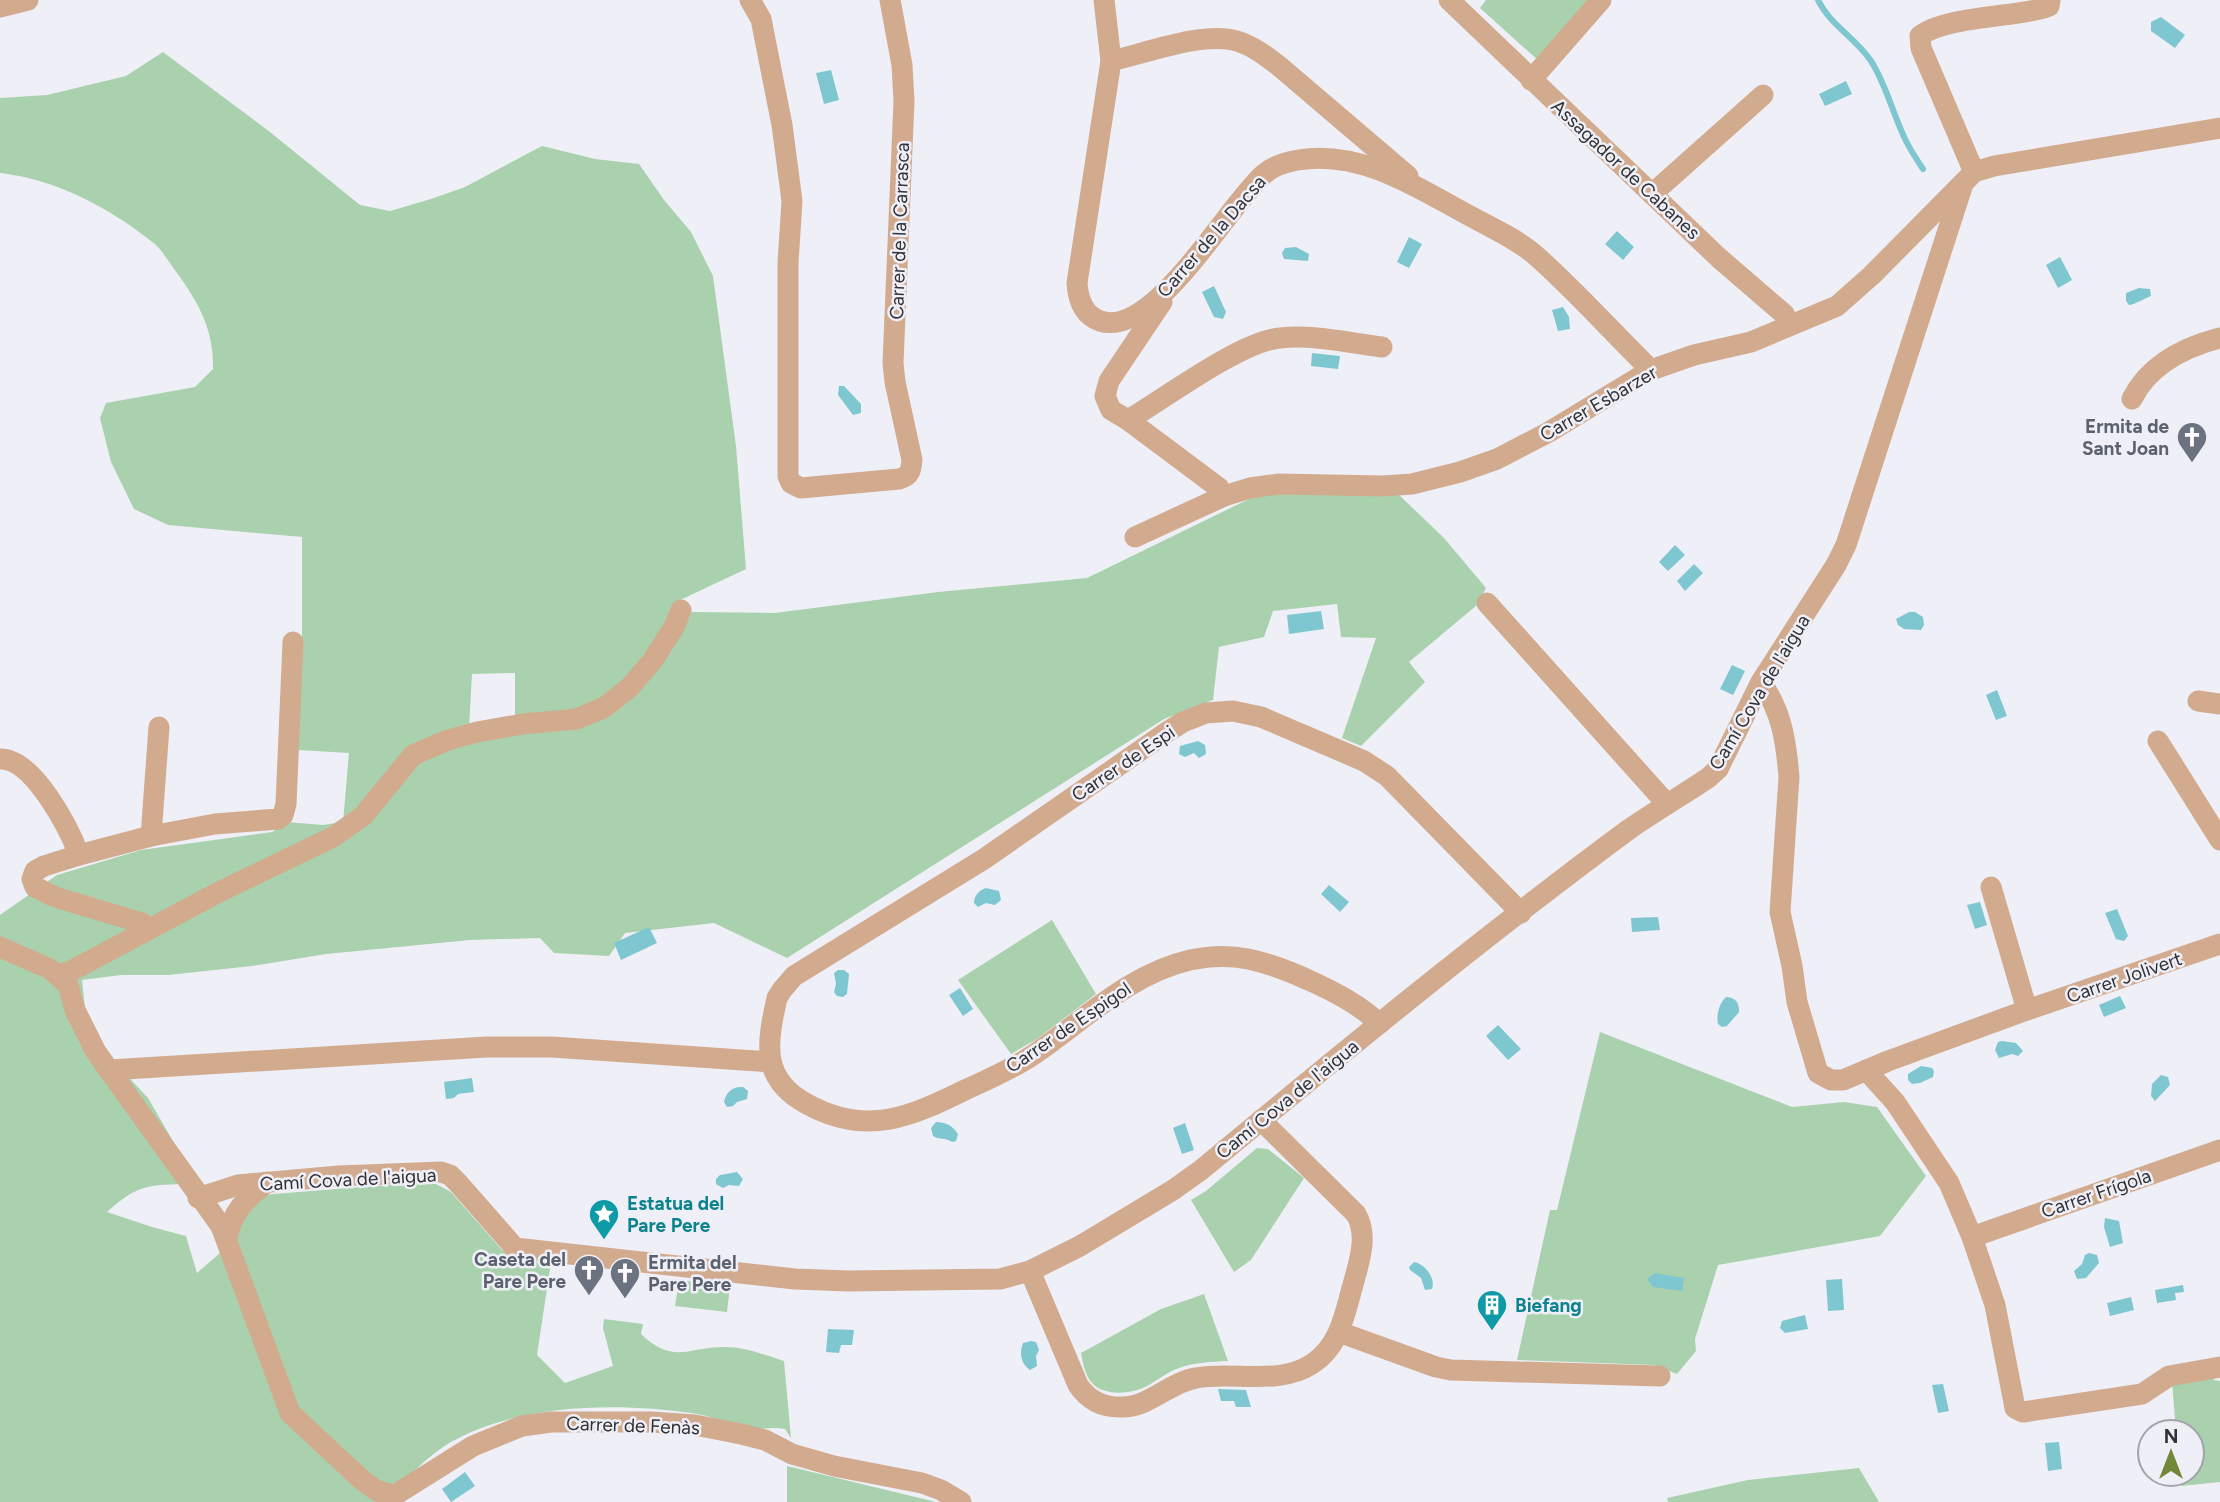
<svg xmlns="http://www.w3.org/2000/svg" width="2220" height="1502" viewBox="0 0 2220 1502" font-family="Figtree,sans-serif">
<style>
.green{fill:#aad1ad}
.water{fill:#7ec7d0}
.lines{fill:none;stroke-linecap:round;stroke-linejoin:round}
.stream{stroke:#7ec7d0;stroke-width:6}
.minor{stroke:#d2ab8f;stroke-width:21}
.labels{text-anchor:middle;stroke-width:5;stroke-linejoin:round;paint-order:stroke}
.street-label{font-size:19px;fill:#323236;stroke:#efeff8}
.worship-label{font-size:19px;font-weight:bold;fill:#5b616d;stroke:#efeff8;text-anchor:end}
.culture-label{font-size:19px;font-weight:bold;fill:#0d838f;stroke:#efeff8;text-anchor:start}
</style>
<rect width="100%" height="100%" fill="#efeff8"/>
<g class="green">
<path d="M1486 0H1590L1540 62 1480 8Z"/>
<path d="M163 52 270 132 360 205 390 211 431 199 465 187 542 146 595 159 639 164 664 200 691 232 713 276 736 446 746 569 678 601 654 642 623 682 599 699 569 713 515 719V673L472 674 469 728 521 732 585 727 615 711 690 612 775 613 938 592 1087 578 1249 499 1272 493 1396 492 1444 538 1486 588 1477 605 1409 662 1425 682 1361 746 1342 738 1376 638 1341 637 1337 604 1273 611 1264 637 1219 647 1213 700 1164 719 787 958 714 923 625 933 609 956 554 953 540 938 470 940 326 954 252 966 168 975H121L82 980 85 1009 103 1050 148 1098 192 1174 191 1184C150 1185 139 1183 107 1212L152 1227 186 1236 197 1273 236 1239 240 1225 262 1195 348 1188 423 1183 436 1184 451 1192 502 1250 518 1260 551 1262 537 1355 565 1383 613 1366 603 1328 604 1319 643 1324 641 1334C674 1365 687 1347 725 1347 745 1347 765 1355 784 1361L791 1438 785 1429C774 1427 764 1429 753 1429 732 1427 712 1415 691 1413 615 1402 519 1404 451 1442 425 1457 404 1482 383 1502H0V915L57 875 141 850 272 832 287 822 323 825 343 822 349 753 298 750 302 631V537L168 525 134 509 111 462 100 418 106 403 195 387 213 369C214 326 196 299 172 266 166 258 160 247 151 241 108 207 55 179 0 173V98L47 95 126 76Z"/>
<path d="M1052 920 1096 994 1037 1039 1011 1054 958 980Z"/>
<path d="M1600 1032 1792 1107 1844 1102 1877 1107 1926 1176 1880 1236 1718 1265 1695 1339 1696 1351 1677 1374 1654 1365 1517 1360 1550 1210H1557Z"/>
<path d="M1257 1148 1268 1149 1304 1178 1251 1260 1234 1272 1191 1200 1206 1191Z"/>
<path d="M679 1280 730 1286 727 1312 675 1306Z"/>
<path d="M1204 1294 1228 1361C1211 1362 1195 1362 1179 1368 1167 1372 1157 1381 1145 1387 1131 1394 1105 1396 1093 1384 1085 1376 1083 1363 1081 1353L1161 1309Z"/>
<path d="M2211 1376 2214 1380 2220 1381V1482L2181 1486 2180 1474H2192V1432H2176L2172 1382Z"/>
<path d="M787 1466 932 1501 935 1502H787Z"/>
<path d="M1859 1468 1879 1502H1668L1667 1498 1748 1480Z"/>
</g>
<g class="water">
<path d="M2161 17 2185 35 2175 48 2151 31V22Z"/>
<path d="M831 70 839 100 824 104 816 73Z"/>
<path d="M1846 81 1852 94 1825 106 1819 94Z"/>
<path d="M1617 231 1634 247 1623 260 1605 244Z"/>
<path d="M1409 237 1422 244 1409 268 1397 262Z"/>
<path d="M1296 247 1309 254 1308 261 1284 259 1282 253 1285 248Z"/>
<path d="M2060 257 2072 280 2058 288 2046 265Z"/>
<path d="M1214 286 1226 312 1223 319 1214 317 1202 292Z"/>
<path d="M2139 288 2150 289 2151 296C2146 298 2133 305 2129 305L2126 301V293Z"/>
<path d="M1563 307 1569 317 1570 329 1558 331 1552 310Z"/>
<path d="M1312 353 1340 356 1338 369 1311 366Z"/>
<path d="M839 386H844L861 404V413L853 415 838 395Z"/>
<path d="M1675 545 1685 555 1668 571 1659 562Z"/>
<path d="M1694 564 1703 573 1685 591 1677 581Z"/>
<path d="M1321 611 1324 629 1289 634 1287 615Z"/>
<path d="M1909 612H1915L1923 617 1924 625 1921 630 1904 629 1898 625 1896 619Z"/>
<path d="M1732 665 1745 671 1733 695 1720 689Z"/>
<path d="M1997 690 2007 716 1996 720 1986 695Z"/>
<path d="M1198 741 1205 745 1206 754 1199 758 1194 753 1185 757 1179 754 1180 746Z"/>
<path d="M1329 885 1349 902 1340 912 1321 894Z"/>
<path d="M986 888 999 891 1001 900 995 905 986 903 978 907 974 903C974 896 979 890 986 888Z"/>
<path d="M1980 902 1987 925 1975 929 1967 905Z"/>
<path d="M2117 909 2128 936 2124 941 2116 939 2105 913Z"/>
<path d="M1658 917 1660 930 1632 932 1631 918Z"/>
<path d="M649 927 657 943 621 960 614 943Z"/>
<path d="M838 970H844L849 974 847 994 843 997 837 996 834 992 836 984 834 973Z"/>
<path d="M960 988 973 1009 963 1016 949 995Z"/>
<path d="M2120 996 2126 1008 2104 1017 2099 1005Z"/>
<path d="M1726 997C1736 998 1739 1002 1739 1012L1727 1026 1722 1027 1718 1024C1716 1016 1719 1003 1726 997Z"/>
<path d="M1498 1025 1521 1049 1508 1060 1486 1036Z"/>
<path d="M2002 1041 2016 1043 2023 1051 2018 1056 2012 1054 1999 1058 1995 1050 1998 1042Z"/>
<path d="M1921 1066 1932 1068 1934 1071 1933 1077 1920 1083 1912 1084 1908 1080V1074Z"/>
<path d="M2161 1075 2168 1077 2170 1085 2155 1101 2151 1096 2152 1084Z"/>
<path d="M472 1078 474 1092 458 1094 454 1098 446 1099 444 1082Z"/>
<path d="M743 1087 748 1091 747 1099 737 1102 733 1106 727 1107 724 1102C726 1092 733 1086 743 1087Z"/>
<path d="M936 1122C946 1122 953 1126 958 1134L956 1141 952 1142C945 1137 939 1140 933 1136L931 1128Z"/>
<path d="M1185 1123 1194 1150 1182 1154 1173 1128Z"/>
<path d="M737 1172 743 1179 739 1186 729 1185 723 1188 716 1184V1179L720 1175Z"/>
<path d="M2105 1218 2119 1221 2123 1243 2110 1247 2104 1227Z"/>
<path d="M2089 1253 2097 1255 2099 1263 2086 1278 2077 1279 2074 1271 2082 1264 2085 1255Z"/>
<path d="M1414 1262C1425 1264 1436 1278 1432 1289L1425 1290 1421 1278 1410 1270 1409 1267Z"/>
<path d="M1655 1273 1684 1278 1682 1291 1653 1287 1647 1279Z"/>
<path d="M1842 1279 1844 1310 1828 1311 1826 1280Z"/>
<path d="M2183 1285 2184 1292 2175 1293 2176 1300 2157 1303 2155 1290Z"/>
<path d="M2131 1297 2134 1310 2110 1316 2107 1303Z"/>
<path d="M1805 1315 1808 1329 1785 1333 1780 1328 1782 1321Z"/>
<path d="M828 1329 854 1330 852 1345H841L839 1353 826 1352Z"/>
<path d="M1031 1341 1036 1342 1039 1350 1036 1356 1037 1366 1030 1370C1021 1364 1019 1353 1023 1343Z"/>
<path d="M1943 1384 1949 1411 1938 1413 1932 1385Z"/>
<path d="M1218 1389 1246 1390 1251 1407H1236L1234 1401H1221Z"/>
<path d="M2059 1442 2062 1469 2048 1471 2045 1443Z"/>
<path d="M465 1472 475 1486 451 1502 442 1489Z"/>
</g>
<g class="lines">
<path class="stream" d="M1818 0C1830 25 1856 38 1871 61 1887 86 1893 115 1906 141 1911 151 1917 160 1923 169"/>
<g class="minor">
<path d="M750 0 761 19 782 125 792 201 788 263V476L791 483 801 488 899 479C910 476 911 471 912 460L895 382 893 363 904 101 902 65 890 0"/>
<path d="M1104 0 1111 61 1077 283C1078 299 1083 315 1100 321 1154 339 1228 205 1264 174 1272 167 1286 162 1298 160 1360 149 1418 188 1470 216 1492 228 1515 238 1534 254 1575 290 1612 332 1651 370"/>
<path d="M1449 0 1719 258 1784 314 1790 325"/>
<path d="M0 7 28 0"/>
<path d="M1111 61C1147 53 1203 31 1237 41 1253 46 1266 56 1279 66L1408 176"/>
<path d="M1531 80 1601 0"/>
<path d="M1974 172 1921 48 1920 36C1942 17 2013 17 2044 8L2049 6 2050 0"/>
<path d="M1652 194 1763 95"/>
<path d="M1162 302 1109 381 1105 396 1111 410 1128 420 1219 488 1224 496"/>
<path d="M2132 399C2149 365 2185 347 2220 338"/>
<path d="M1128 420C1164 399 1241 341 1280 338 1313 334 1349 343 1382 347"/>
<path d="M1135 537 1224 496 1250 488 1279 484 1383 486 1412 484 1460 472 1497 459 1549 432 1651 370 1694 355 1751 342 1837 306 1872 275 1974 172 1994 166 2220 128"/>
<path d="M1487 603 1667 804"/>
<path d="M1761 682C1782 712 1786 741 1789 777L1780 912 1792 966 1797 1002 1818 1073 1831 1080H1843L1888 1061 2027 1010 2220 944"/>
<path d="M2198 701 2220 704"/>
<path d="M2158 741 2220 840"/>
<path d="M0 759C33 758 69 828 79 855L44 866 35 871 32 879 35 887 55 897 142 923 147 929"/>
<path d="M151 836 159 727"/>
<path d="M79 855 151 836 215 824 278 819 283 815 286 804 293 642"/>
<path d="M1991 887 2027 1010"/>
<path d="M0 947 50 969 68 985 75 1010 96 1052 221 1226 290 1413 362 1480 377 1491 395 1495"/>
<path d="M58 975 71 971 217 893 333 837 363 816 413 755 448 740 477 732 523 724 577 719 605 707 630 687 653 660 674 627 681 610"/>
<path d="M1379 1024C1356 998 1283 966 1248 959 1229 955 1209 956 1190 960 1129 974 1083 1021 1033 1055 1012 1069 989 1079 967 1089 910 1117 867 1137 807 1104 760 1079 767 1043 777 998L782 990 794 976 984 859 1167 732 1183 722 1206 713 1233 711 1261 717 1364 761 1387 776 1521 913"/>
<path d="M109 1070 487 1047H552L770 1062"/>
<path d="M1866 1070 1895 1102 1949 1183 1972 1237 1995 1305 2015 1408 2023 1412 2142 1394 2169 1376 2220 1367"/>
<path d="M198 1198 238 1185 339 1176 441 1172 450 1175 458 1183 515 1248 795 1279 848 1281 1000 1279 1030 1271 1080 1246 1173 1190 1201 1170C1341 1054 1482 938 1628 830 1654 812 1681 796 1708 778L1718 769 1761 682 1836 565 1846 545 1963 184"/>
<path d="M1972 1237 2220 1150"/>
<path d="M227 1239C231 1212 247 1198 267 1182"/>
<path d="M1030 1271 1078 1385C1088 1400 1103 1408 1123 1407 1149 1407 1170 1382 1196 1378 1234 1371 1278 1386 1312 1364 1341 1345 1345 1312 1354 1281 1360 1259 1368 1235 1356 1214L1261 1120"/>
<path d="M1339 1332 1436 1367 1451 1370 1660 1376"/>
<path d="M395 1495 473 1446 522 1426 551 1422H651L695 1425 741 1434 765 1440 792 1454 834 1466 922 1483 941 1490 961 1502"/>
</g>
</g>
<defs>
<g id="church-pin" transform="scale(1.575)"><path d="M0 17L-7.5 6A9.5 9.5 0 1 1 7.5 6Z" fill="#6b7280" stroke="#efeff8"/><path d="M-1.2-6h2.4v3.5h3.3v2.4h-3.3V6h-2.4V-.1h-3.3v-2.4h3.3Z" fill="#fff"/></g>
<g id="sight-pin" transform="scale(1.575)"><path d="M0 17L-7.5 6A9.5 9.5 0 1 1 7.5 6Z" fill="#0f9aa8" stroke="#efeff8"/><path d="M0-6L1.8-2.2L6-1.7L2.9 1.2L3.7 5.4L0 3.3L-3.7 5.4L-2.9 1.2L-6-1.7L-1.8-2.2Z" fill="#fff"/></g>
<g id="building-pin" transform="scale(1.575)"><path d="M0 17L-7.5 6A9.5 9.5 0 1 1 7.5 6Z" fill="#0f9aa8" stroke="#efeff8"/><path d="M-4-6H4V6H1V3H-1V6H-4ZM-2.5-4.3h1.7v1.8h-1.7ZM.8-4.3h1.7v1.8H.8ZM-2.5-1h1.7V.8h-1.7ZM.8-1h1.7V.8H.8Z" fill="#fff"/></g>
</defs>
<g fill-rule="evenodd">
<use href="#church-pin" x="2192" y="437"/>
<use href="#sight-pin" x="604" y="1214"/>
<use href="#church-pin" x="589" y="1270"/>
<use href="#church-pin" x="625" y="1273"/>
<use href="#building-pin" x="1492" y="1305"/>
</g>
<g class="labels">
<g class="street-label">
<text transform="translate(1626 169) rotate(43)" y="7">Assagador de Cabanes</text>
<text transform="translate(899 231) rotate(-88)" y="7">Carrer de la Carrasca</text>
<text transform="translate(1211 236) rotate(-49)" y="7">Carrer de la Dacsa</text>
<text transform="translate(1598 403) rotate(-30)" y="7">Carrer Esbarzer</text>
<text transform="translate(1759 692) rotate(-59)" y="7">Camí Cova de l'aigua</text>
<text transform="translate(1123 763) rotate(-34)" y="7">Carrer de Espi</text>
<text transform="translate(2124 977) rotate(-19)" y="7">Carrer Jolivert</text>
<text transform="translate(1068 1027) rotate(-34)" y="7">Carrer de Espigol</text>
<text transform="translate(1287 1099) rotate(-39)" y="7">Camí Cova de l'aigua</text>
<text transform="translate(348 1179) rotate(-3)" y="7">Camí Cova de l'aigua</text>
<text transform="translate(2096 1193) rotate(-19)" y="7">Carrer Frígola</text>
<text transform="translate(633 1425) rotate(2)" y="7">Carrer de Fenàs</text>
</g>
<g class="worship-label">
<text x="2169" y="433">Ermita de<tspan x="2169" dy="22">Sant Joan</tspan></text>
<text x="566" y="1266">Caseta del<tspan x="566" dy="22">Pare Pere</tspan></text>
<text x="648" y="1269" text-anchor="start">Ermita del<tspan x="648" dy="22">Pare Pere</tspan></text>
</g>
<g class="culture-label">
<text x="627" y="1210">Estatua del<tspan x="627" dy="22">Pare Pere</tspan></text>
<text x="1515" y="1312">Biefang</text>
</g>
</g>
<g transform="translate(2171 1453)"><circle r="33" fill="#efeff8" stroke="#a3a3aa" stroke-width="2"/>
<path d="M0-5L12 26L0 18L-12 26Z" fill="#738738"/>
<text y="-10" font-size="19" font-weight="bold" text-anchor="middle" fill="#323236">N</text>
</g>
</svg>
